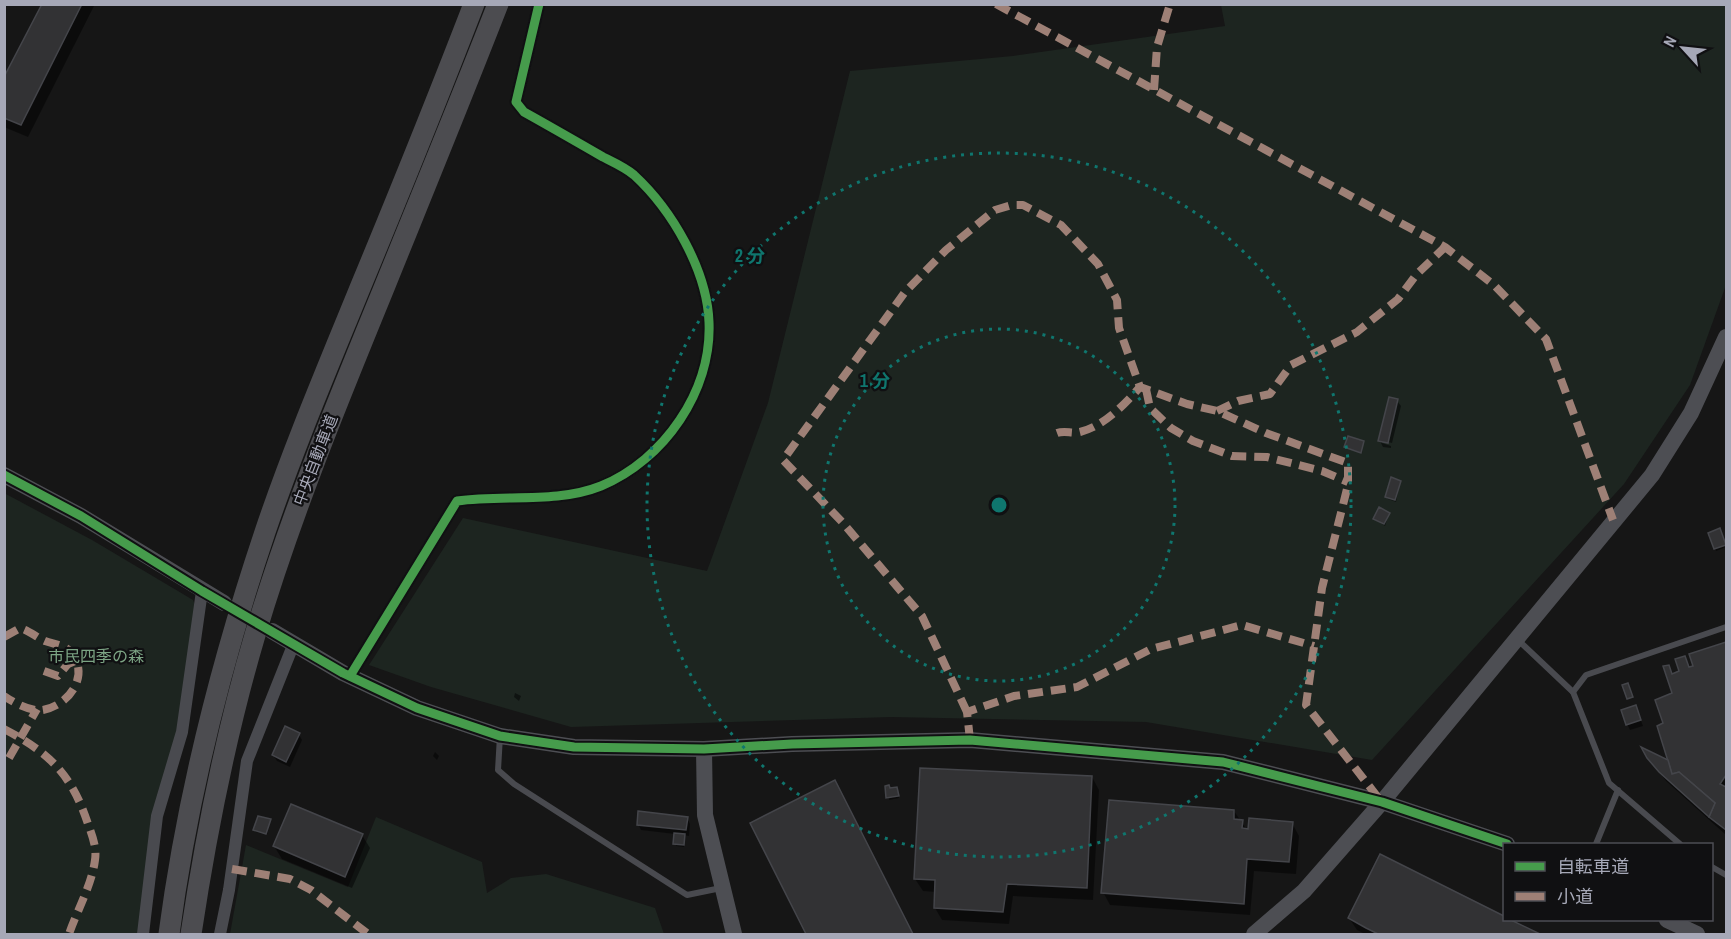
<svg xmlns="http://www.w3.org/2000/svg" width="1731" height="939" viewBox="0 0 1731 939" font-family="'Archivo Narrow','Noto Sans JP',sans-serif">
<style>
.green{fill:#1d2520}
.shadow{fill:#0007}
.building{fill:#323234;stroke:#44454a;stroke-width:1.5}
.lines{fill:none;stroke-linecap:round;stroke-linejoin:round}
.lane{stroke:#494a4f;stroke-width:6}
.street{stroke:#494a4f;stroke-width:12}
.secondary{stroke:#4d4e53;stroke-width:16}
.highway{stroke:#4c4c50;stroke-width:21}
.quiet{stroke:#9e8076;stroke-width:8;stroke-dasharray:15 8;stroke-linecap:butt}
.cycleway-casing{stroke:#101012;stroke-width:13}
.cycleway{stroke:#469c4c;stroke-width:9}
.ring{fill:none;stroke:#0f766e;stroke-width:3;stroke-dasharray:3 6}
.labels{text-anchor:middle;stroke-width:4.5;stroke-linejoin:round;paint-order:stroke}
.street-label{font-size:16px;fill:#a6a8b7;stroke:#101012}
.park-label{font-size:16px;fill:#7ca484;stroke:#101012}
.centre{fill:#0f766e;stroke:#101012;stroke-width:3}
.ring-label{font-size:18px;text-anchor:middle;font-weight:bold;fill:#0f766e;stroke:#101012;stroke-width:4.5;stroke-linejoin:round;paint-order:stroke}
</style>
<rect width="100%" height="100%" fill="#161616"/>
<g class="green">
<path d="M1221 5H1726V285L1690 385 1624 484 1372 760 1146 722 891 717 571 727 431 687 369 665 463 518 707 571 768 403 850 71 1013 56 1225 26Z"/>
<path d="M4 493 92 540 193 600 195 605 179 727 138 934H5Z"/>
<path d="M376 817 482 862 487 893 511 878 546 874 655 908 664 934H230L246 845 348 887Z"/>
</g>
<g class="shadow">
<path d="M44 4H95L28 137 4 127V80Z"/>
<path d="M1397 401 1401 406 1392 443 1382 440V443L1391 446V448L1383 447 1380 441Z"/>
<path d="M1363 443 1362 454 1346 447Z"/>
<path d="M1400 482 1396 502 1388 499 1386 497Z"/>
<path d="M1389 514 1385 526 1375 519Z"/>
<path d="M1721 532 1726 547 1716 551 1710 534Z"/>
<path d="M1726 643V835L1666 781 1648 757 1670 763 1665 724 1674 694 1668 667 1673 675 1681 672 1685 657 1691 668 1695 667 1691 655Z"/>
<path d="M515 693 521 696 519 701 514 697Z"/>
<path d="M1636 707 1643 726 1630 730 1627 724Z"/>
<path d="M299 735 302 740 290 767 277 761 273 755Z"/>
<path d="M435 752 439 756 437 760 433 756Z"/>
<path d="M1092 777 1099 790 1093 900 1013 896 1009 924 942 920 935 908 936 892 923 891 915 879Z"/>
<path d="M897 788 899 798 889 800 890 789Z"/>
<path d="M841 794 912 934H808L752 823Z"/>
<path d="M1234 811 1249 833 1292 823 1299 836 1296 874 1254 871 1250 915 1110 905 1103 892Z"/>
<path d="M687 818 690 824 689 836 684 835V847L676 846 675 834 641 830 638 824Z"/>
<path d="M270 821 267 835 256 832 255 829Z"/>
<path d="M362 835 370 848 352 888 282 859 274 846Z"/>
<path d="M1381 856 1504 920 1537 934H1365L1357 930 1349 918Z"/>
</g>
<g class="building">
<path d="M42 4H82L21 125 4 118V77Z"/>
<path d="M1389 397 1398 399 1388 443 1378 441Z"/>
<path d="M1348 436 1364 441 1361 453 1344 447Z"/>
<path d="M1391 477 1401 481 1395 500 1385 497Z"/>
<path d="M1379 507 1390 513 1384 524 1373 519Z"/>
<path d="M1720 528 1726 545 1714 549 1708 533Z"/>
<path d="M1726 642V775L1720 784 1726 787V830L1709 817 1715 803 1679 772 1672 774 1657 726 1663 723 1655 700 1672 693 1663 666 1669 665 1672 674 1679 671 1675 659 1685 656 1689 667 1693 666 1689 654Z"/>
<path d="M1628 683 1633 697 1627 699 1622 685Z"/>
<path d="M1636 705 1641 720 1626 725 1621 710Z"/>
<path d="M285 726 300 733 286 762 272 755Z"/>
<path d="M1641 747 1668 760 1672 774 1679 772 1715 803 1709 817 1659 772 1647 758Z"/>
<path d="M920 768 1092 776 1087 888 1007 884 1003 912 934 908 935 880 914 879Z"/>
<path d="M835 780 913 934H806L750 823Z"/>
<path d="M889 785 890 788 897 787 899 796 886 798 885 786Z"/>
<path d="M1109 800 1234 810V819L1243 820 1242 828 1248 829 1249 818 1293 822 1289 862 1247 859 1244 904 1101 893Z"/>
<path d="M291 804 363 834 345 877 273 846Z"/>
<path d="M638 811 688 817 686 830 637 825Z"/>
<path d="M258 816 271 819 266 834 253 830Z"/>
<path d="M674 833 685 834 684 845 673 844Z"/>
<path d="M1380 854 1504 916V920H1511L1540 934H1378L1366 928 1348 918Z"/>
</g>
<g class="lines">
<g class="lane">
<path d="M1517 639 1573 692 1609 783 1680 844"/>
<path d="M1573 692 1586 675 1726 627"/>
<path d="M500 736 498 770 514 784 687 895 721 888"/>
<path d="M1596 844 1618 790"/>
<path d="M1712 867 1726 875"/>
</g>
<g class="street">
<path d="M350 676 457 501C504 494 556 504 601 486 664 460 712 391 709 322 707 270 672 210 634 175 626 168 613 162 603 157 577 142 551 127 524 112L516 102 539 4"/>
<path d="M143 934 157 816 182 732 202 591"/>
<path d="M220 934 229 890 247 761 294 643"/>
</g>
<g class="secondary">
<path d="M4 475 81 516 224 603"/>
<path d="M272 631 343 673 417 708 500 736 574 747 704 749 792 744 970 740 1223 762 1382 802 1507 844"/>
<path d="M704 749 705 815 734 934"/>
<path d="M1667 920 1697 934"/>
<path d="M1254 934 1304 891 1382 802 1652 475 1691 413 1726 337"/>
</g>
<g class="highway">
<path d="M169 934C187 798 221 663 265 532 293 449 327 369 360 288 399 194 437 100 474 4"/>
<path d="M191 934C206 834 226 733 255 635 290 517 337 403 384 288 422 194 461 99 498 4"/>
</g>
<g class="quiet">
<path d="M996 4 1445 247 1494 285 1546 339 1613 520"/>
<path d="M1154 90 1157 47 1170 4"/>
<path d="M1146 389 1150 408 1171 428 1193 441 1232 456 1267 457 1322 471 1348 482"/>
<path d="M1217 411 1238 401 1270 394 1291 365 1357 332 1398 299 1416 275 1445 247"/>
<path d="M1057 433C1065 430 1072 434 1080 432 1104 426 1124 405 1140 387"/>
<path d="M4 637 20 628C30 631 36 637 45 641 53 644 64 645 70 651 91 674 70 705 43 710 31 712 14 703 4 696"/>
<path d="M44 671 58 676 68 664 75 661"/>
<path d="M967 712 922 616 843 523 783 460 905 292 946 250 995 210 1012 205H1023L1061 225 1098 264 1117 300 1119 328 1140 387 1187 404 1217 411 1266 433 1348 463V485L1322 588 1306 705 1380 800"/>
<path d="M4 729C50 753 72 775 88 824 92 835 97 847 95 860 92 884 77 911 69 934"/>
<path d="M970 740 967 712 1014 696 1077 687 1151 649 1242 625 1314 646"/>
<path d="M9 758 37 709"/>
<path d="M232 869 290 879 311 890 368 934"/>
</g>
<g class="cycleway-casing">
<g id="cycleway">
<path d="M4 475 81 516 202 591 343 673 417 708 500 736 574 747 704 749 792 744 970 740 1223 762 1382 802 1507 844"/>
<path d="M350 676 457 501C504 494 556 504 601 486 664 460 712 391 709 322 707 270 672 210 634 175 626 168 613 162 603 157 577 142 551 127 524 112L516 102 539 4"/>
</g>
</g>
<use href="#cycleway" class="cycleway"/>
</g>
<g class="ring">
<circle cx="999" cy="505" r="176"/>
<circle cx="999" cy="505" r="352"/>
</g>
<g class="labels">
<g class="street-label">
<text transform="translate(315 460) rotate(-69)" y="6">中央自動車道</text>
</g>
<g class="park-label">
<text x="96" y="662">市民四季の森</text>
</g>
</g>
<circle cx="999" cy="505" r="9" class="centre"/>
<g class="ring-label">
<text x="750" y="262">2 分</text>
<text x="875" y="387">1 分</text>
</g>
<rect width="1731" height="939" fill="none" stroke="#a6a8b7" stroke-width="12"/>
<rect x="1503" y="843" width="210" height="78" fill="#101012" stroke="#4c4d54" stroke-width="1.5"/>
<rect x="1515" y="862" width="30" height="9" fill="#469c4c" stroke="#4c4d54" stroke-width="1.5"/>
<text x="1557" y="873" font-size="18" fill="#a6a8b7">自転車道</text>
<rect x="1515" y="892" width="30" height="9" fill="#9e8076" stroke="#4c4d54" stroke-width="1.5"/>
<text x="1557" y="903" font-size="18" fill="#a6a8b7">小道</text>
<g transform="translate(1683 48) rotate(297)" stroke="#101012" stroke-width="4.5" paint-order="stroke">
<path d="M0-4.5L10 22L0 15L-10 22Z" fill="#a6a8b7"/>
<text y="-9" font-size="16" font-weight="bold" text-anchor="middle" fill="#a6a8b7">N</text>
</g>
</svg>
